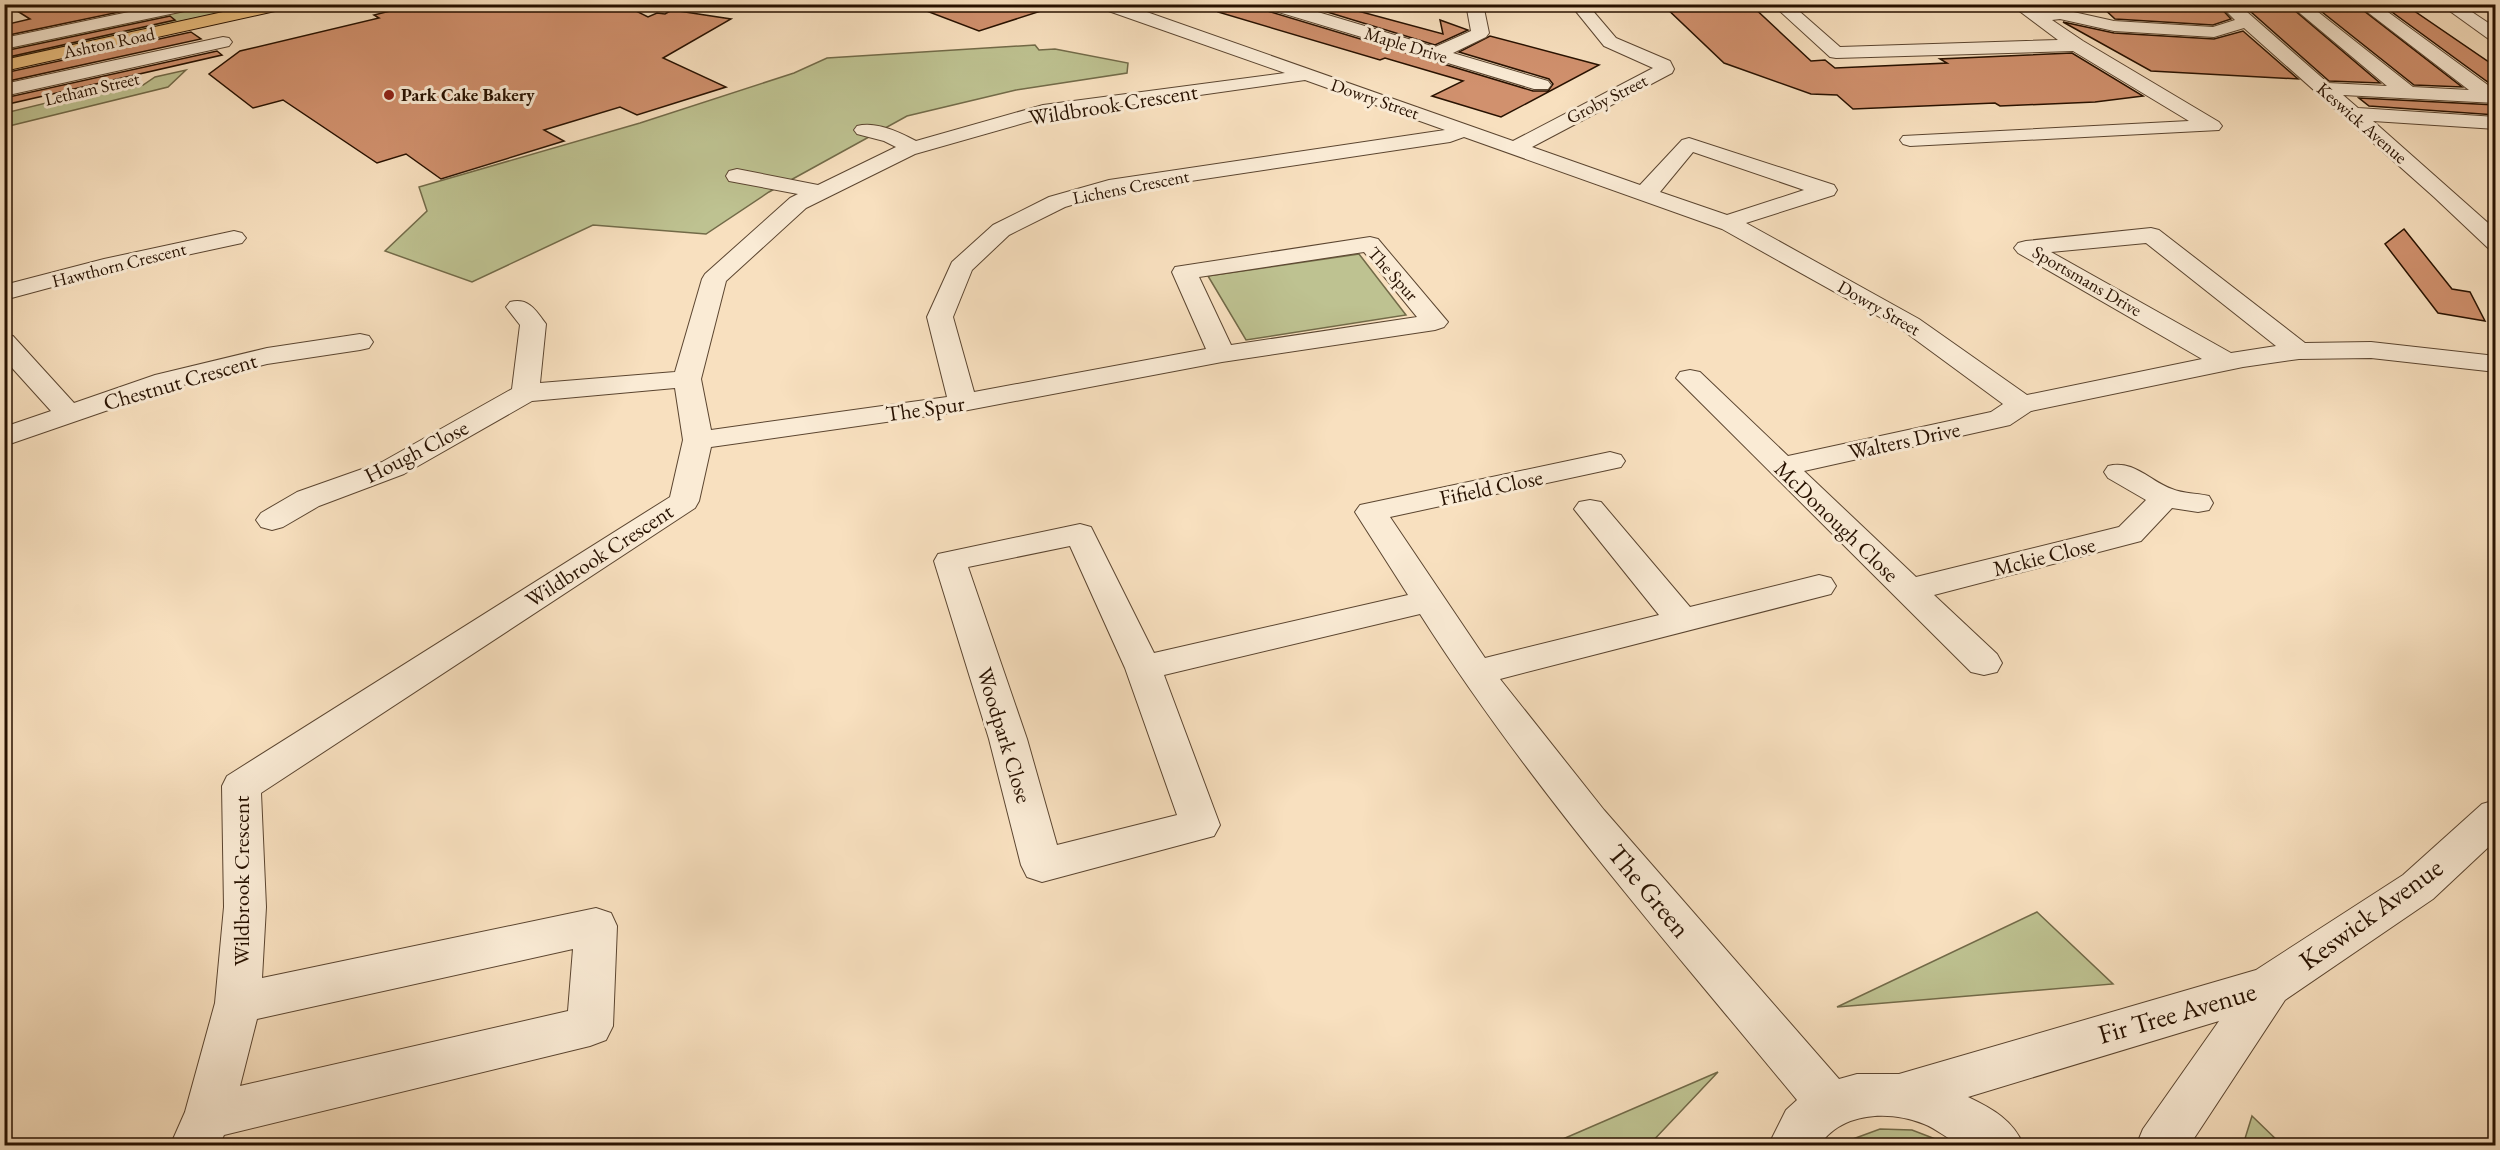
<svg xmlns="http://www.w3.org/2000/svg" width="2500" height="1150" viewBox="0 0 2500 1150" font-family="'EB Garamond',serif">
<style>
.green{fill:#bec291;stroke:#726a48;stroke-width:1.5}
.building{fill:#d1916e;stroke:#271100;stroke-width:1.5}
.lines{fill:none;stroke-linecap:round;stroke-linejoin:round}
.minor-casing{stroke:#5b4530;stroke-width:2}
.highway-casing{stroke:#271100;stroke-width:2}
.minor{fill:#faebd5;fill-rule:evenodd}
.highway{fill:#ecc080;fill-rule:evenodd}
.poi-dot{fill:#8f2418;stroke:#faebd5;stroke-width:2}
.labels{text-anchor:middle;stroke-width:6;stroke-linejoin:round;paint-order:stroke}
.far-street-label{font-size:18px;fill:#271100;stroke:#faebd5}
.far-poi-label{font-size:18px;font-weight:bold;fill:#271100;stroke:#faebd5;text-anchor:start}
.street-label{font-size:22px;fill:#271100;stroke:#faebd5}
.near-street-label{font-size:27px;fill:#271100;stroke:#faebd5}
</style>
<rect width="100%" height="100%" fill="#f8e0bf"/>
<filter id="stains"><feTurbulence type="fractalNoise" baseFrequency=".00333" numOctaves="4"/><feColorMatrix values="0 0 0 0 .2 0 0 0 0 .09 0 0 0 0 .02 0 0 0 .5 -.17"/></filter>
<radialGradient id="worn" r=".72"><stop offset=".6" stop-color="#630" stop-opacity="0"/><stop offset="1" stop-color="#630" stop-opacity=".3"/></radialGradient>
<g class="green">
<path d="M217 6 225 12 5 59 4 47 199 7Z"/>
<path d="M1035 45 1039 50 1055 49 1128 63 1127 73 1016 90 907 116 769 192 706 234 593 225 472 282 385 251 427 211 419 187 640 123 794 73 827 58Z"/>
<path d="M186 70 168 87 5 127V113L120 85 131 88 143 85 155 77Z"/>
<path d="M1359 254 1406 315 1246 340 1208 276Z"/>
<path d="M2037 912 2113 984 1837 1007Z"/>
<path d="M1718 1072 1649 1145H1549Z"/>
<path d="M2252 1116 2282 1145H2243Z"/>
<path d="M1880 1129 1912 1130 1951 1145H1847L1853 1139Z"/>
</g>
<g class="building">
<path d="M6 4H153V5L4 36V25L30 19Z"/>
<path d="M418 4H622L648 17 657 13 665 14 672 10 731 19 663 58 726 87 637 115 620 107 544 130 564 141 441 179 406 154 377 163 283 100 253 108 209 74 240 51 379 18 374 15Z"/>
<path d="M916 4H1043L1044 10 979 31 916 7Z"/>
<path d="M1219 4H1261L1264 10 1533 91H1548L1553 84 1549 79 1459 52 1490 36 1599 65 1501 117 1432 96 1463 81 1385 58 1380 60 1218 12Z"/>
<path d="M1301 4H1332L1443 34 1440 20 1468 30 1435 45Z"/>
<path d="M1662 4H1750L1811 61 1825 60 1835 68 1947 63 1940 59 2072 53 2143 96 2095 102 2000 106 1995 103 1853 109 1837 95 1811 94 1724 63Z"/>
<path d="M2099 4H2217L2231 19 2213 25 2115 19Z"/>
<path d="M2242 4H2287L2380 83 2329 81Z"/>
<path d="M2312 4H2355L2462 87 2414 85Z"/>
<path d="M2381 4H2404L2496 67V88Z"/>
<path d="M170 16 175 20 4 58V51Z"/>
<path d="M2063 22 2114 33 2214 39 2243 31 2298 79 2151 71Z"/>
<path d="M191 32 201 39 4 82V73Z"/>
<path d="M217 51 222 55 4 105V98Z"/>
<path d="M2359 98 2496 105V115L2369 106Z"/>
<path d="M2404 229 2452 289 2470 292 2485 321 2438 313 2385 244Z"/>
</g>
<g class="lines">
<g class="minor-casing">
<g id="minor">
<path d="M167 4H202L194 9 4 49V38Z"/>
<path d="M1098 4H1124L1513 141 1653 68 1604 46 1570 4H1587L1616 38 1670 61 1674 69 1672 73 1532 147 1640 185 1682 140 1689 138 1834 185 1837 190 1834 195 1746 223 1919 319 2027 395 2202 359 2018 253 2014 248 2018 243 2026 241 2151 228 2159 230 2305 343 2371 342 2496 356V372L2371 358 2299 359 2243 367 2031 411 2010 425 1804 471 1916 577 2119 527 2146 500 2108 478 2104 472 2108 466C2133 459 2150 481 2172 489 2183 494 2197 493 2209 496L2213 503 2209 510 2198 512 2172 508 2141 541 1934 595 1997 654 2002 663 1997 672 1984 675 1971 672 1676 378 1680 372 1690 370 1700 372 1788 456 1991 412 2003 404 1901 329 1722 229 1464 137 1450 142 1111 193 1065 207 1009 235 972 270 953 317 974 392 1206 349 1172 272 1175 267 1370 237 1378 239 1448 322 1444 327 1435 330 1222 362 963 411 711 447 699 501 695 508 261 793 266 907 262 978 596 908 611 913 617 926 613 1026 606 1040 590 1046 224 1135 219 1146H170L185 1112 215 1003 224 907 222 786 227 776 670 497 683 440 675 388 532 401 404 474 319 506 283 527 272 530 261 527 256 520 261 513 297 492 382 462 512 389 520 325 506 307 510 302C528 297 536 310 546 324L540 383 675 372 702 279 705 274 790 198 798 194 729 181 726 176 729 171 737 169 818 185 896 147 884 141 857 134 854 130 857 126C876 121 899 132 916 141L1043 105 1285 73 1100 8ZM1305 80 1445 130 1109 180 1049 197 993 225 952 262 927 317 947 397 711 430 701 379 726 281 806 208 915 154 1045 117ZM1693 152 1804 190 1727 215 1660 192ZM2146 243 2276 346 2231 353 2051 252ZM1364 252 1417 317 1231 345 1199 277ZM573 949 568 1011 240 1086 257 1019Z"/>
<path d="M1263 4H1291L1435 47 1471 31 1466 4H1483L1489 33 1486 37 1453 53 1548 81 1551 85 1548 89H1534L1265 8Z"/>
<path d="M1772 4H1791L1840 47 2058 40 2010 4H2030L2038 10 2060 9 2114 21 2213 27 2235 20 2219 4H2238L2328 83 2387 86 2289 4H2308L2413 87 2469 90 2357 4H2377L2496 91V103L2343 95 2358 108 2496 117V129L2373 121 2496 230V250L2488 248 2434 197 2244 28 2214 37 2114 31 2060 19 2052 20 2083 41 2219 122 2222 126 2219 130 1910 146 1903 144 1900 140 1903 136 2189 121 2073 51 1836 58 1830 57Z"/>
<path d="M2440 4H2460L2496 28V41L2490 40Z"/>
<path d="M223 37 229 38 232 42 229 46 4 96V84Z"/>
<path d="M234 231 242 233 246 238 242 243 108 272 4 300V285L104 259Z"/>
<path d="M4 334 13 336 74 403 155 375 267 348 360 334 369 336 373 342 369 348 360 350 267 364 175 387 4 446V427L51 411 4 359Z"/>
<path d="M1610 452 1621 455 1625 461 1621 467 1390 517 1485 658 1659 615 1574 509 1579 502 1590 500 1601 502 1690 607 1819 575 1831 578 1836 586 1831 594 1500 679 1604 810 1839 1079 1857 1074H1899L2256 970 2403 875 2482 804 2496 800V840L2433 899 2285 1000 2189 1146H2136L2143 1129 2219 1021 1968 1097C1993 1109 2013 1120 2024 1146 2011 1146 1969 1149 1960 1144 1947 1139 1937 1129 1924 1124 1889 1110 1841 1112 1819 1146H1768L1786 1110 1797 1100C1667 942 1530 787 1420 614L1164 675 1220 825 1214 836 1042 882 1027 877 1021 865 989 739 934 561 938 554 1080 524 1091 527 1154 653 1408 595 1355 512 1360 505ZM1070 546 1125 668 1177 815 1057 845 1027 739 968 567Z"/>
</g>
</g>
<g class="highway-casing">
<path id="highway" d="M259 4H292L284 9 4 71V60Z"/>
</g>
<use href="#minor" class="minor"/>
<use href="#highway" class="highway"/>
</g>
<circle class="poi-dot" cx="389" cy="95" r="6"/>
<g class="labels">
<g class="far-street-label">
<text transform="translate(109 43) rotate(-12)" y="6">Ashton Road</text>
<text transform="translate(1406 45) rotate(17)" y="6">Maple Drive</text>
<text transform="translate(92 89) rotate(-13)" y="6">Letham Street</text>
<text transform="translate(1375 99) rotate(19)" y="6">Dowry Street</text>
<text transform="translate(1607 99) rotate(-27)" y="6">Groby Street</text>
<text transform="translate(2362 123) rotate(41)" y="6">Keswick Avenue</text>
<text transform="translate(1131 187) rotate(-11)" y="6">Lichens Crescent</text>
<text transform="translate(119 265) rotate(-14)" y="6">Hawthorn Crescent</text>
<text transform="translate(1393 274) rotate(48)" y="6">The Spur</text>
<text transform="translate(2087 281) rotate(30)" y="6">Sportsmans Drive</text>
<text transform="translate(1879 308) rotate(30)" y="6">Dowry Street</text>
</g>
<g class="far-poi-label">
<text x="401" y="101">Park Cake Bakery</text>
</g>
<g class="street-label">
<text transform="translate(1113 104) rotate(-9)" y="8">Wildbrook Crescent</text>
<text transform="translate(180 381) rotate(-16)" y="8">Chestnut Crescent</text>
<text transform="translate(925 408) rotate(-8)" y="8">The Spur</text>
<text transform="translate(1904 440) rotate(-12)" y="8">Walters Drive</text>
<text transform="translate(416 451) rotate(-27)" y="8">Hough Close</text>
<text transform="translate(1491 487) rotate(-12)" y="8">Fifield Close</text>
<text transform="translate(1837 521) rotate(44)" y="8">McDonough Close</text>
<text transform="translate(599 555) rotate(-33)" y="8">Wildbrook Crescent</text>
<text transform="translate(2044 556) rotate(-14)" y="8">Mckie Close</text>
<text transform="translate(1005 735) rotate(73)" y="8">Woodpark Close</text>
<text transform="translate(241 881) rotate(-90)" y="8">Wildbrook Crescent</text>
</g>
<g class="near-street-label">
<text transform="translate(1649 891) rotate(50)" y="9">The Green</text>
<text transform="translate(2371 914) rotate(-36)" y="9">Keswick Avenue</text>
<text transform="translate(2177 1013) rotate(-16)" y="9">Fir Tree Avenue</text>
</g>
</g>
<rect width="2500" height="1150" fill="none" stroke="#f8e0bf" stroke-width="24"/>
<rect x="6" y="6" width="2488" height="1138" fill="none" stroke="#271100" stroke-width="3"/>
<rect x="12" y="12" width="2476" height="1126" fill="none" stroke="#271100" stroke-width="1.5"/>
<rect width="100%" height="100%" filter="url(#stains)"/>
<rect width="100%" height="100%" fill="url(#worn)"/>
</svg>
